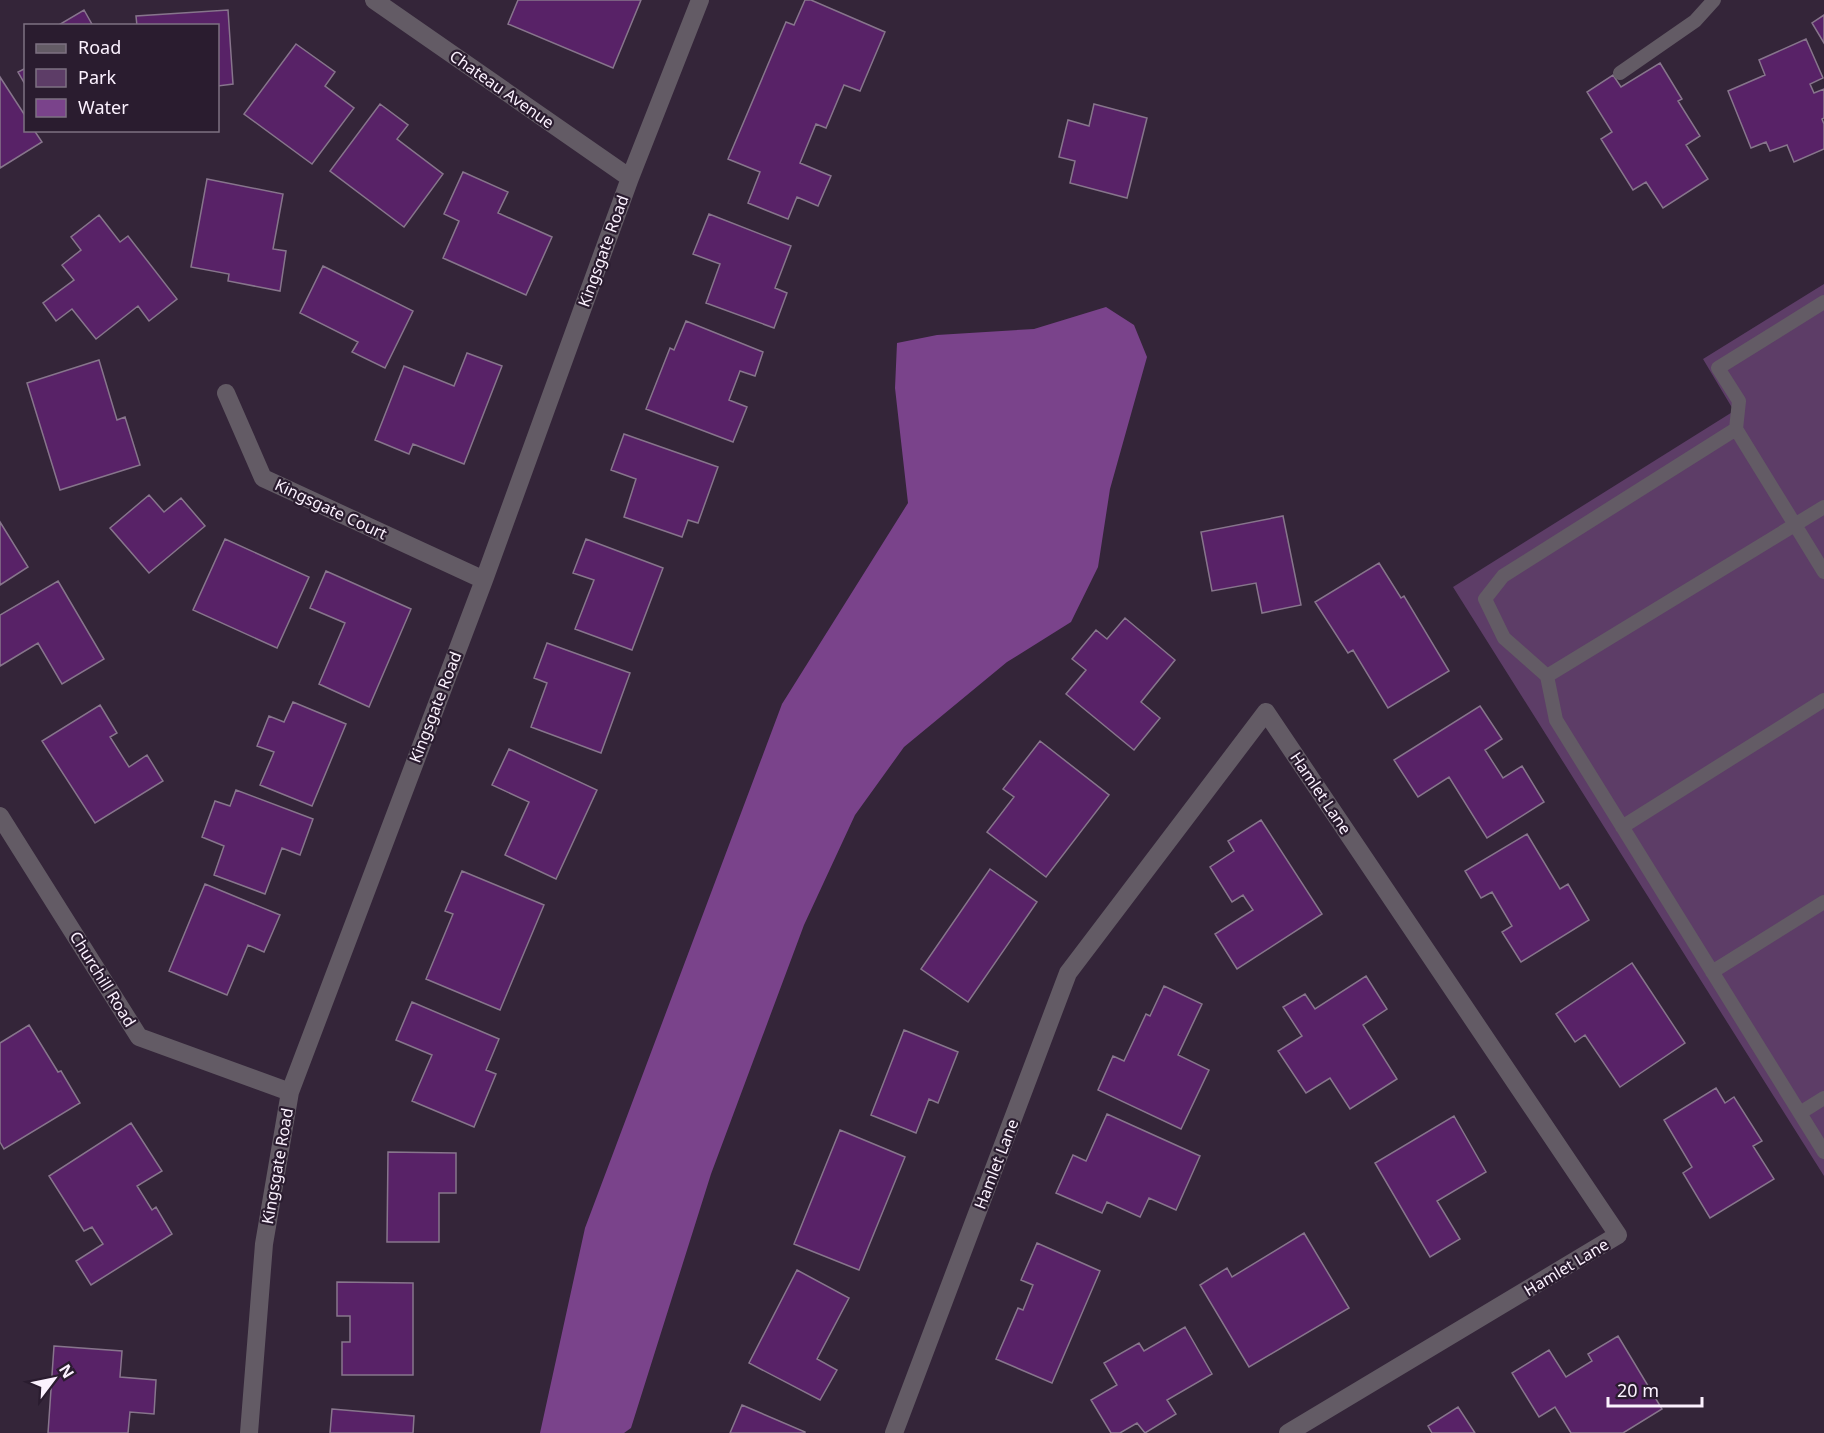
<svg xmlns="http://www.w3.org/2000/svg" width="1824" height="1433" font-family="'Noto Sans',sans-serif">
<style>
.green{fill:#5d3d67}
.water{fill:#7a438b}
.building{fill:#582267;stroke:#87758c;stroke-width:1.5}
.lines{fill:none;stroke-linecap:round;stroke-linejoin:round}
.lane{stroke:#635b65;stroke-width:14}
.street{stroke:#635b65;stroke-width:18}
.labels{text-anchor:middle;stroke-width:4.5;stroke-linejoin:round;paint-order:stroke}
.street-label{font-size:16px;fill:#fbf1fe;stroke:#2a1c2f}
</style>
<rect width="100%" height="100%" fill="#342539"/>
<!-- green -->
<path class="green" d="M 1824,284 L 1824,1176 L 1453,587 L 1734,411 L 1703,359 Z"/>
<!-- water -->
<path class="water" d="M 1106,307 L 1134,325 L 1147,357 L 1110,489 L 1098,567 L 1071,622 L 1007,662 L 904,747 L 855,815 L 804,925 L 711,1174 L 631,1428 L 624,1433 L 540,1433 L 585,1228 L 782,704 L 908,503 L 895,388 L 897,343 L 937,335 L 1034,329 Z"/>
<!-- building -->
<path class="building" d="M 518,0 L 641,0 L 613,68 L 508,24 Z
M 805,0 L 811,0 L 885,32 L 860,91 L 844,85 L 826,128 L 816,124 L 800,163 L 831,176 L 818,206 L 797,197 L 788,219 L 748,203 L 760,172 L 728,159 L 786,22 L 794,25 Z
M 84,10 L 93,26 L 57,26 Z
M 228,10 L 233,84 L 218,86 L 218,26 L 137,26 L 136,16 Z
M 1824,15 L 1824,43 L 1812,23 Z
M 1806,39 L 1823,78 L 1810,84 L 1814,93 L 1824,89 L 1824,118 L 1822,119 L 1824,124 L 1824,149 L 1794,162 L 1787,145 L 1770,151 L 1766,142 L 1751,148 L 1728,91 L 1765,75 L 1759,60 Z
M 296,44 L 335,72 L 325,86 L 354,108 L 312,164 L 244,114 Z
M 1660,63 L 1682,99 L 1678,101 L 1700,136 L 1686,145 L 1708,179 L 1663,208 L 1646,182 L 1633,190 L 1601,139 L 1612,132 L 1587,92 L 1613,75 L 1621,87 Z
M 26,68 L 26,86 L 18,72 Z
M 0,77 L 26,117 L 26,130 L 34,130 L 42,142 L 0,168 Z
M 380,104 L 408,125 L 397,139 L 443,174 L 404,227 L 330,171 Z
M 1094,104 L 1147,118 L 1127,198 L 1070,183 L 1075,161 L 1059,157 L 1068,120 L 1089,126 Z
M 463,172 L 508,192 L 498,213 L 552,237 L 526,295 L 443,258 L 459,221 L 444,214 Z
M 207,179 L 283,194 L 273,249 L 286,251 L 280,291 L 228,281 L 229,274 L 191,267 Z
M 709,214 L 791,246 L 775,288 L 787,293 L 774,328 L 706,303 L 720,264 L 693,254 Z
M 99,215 L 120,242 L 128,236 L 177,299 L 149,321 L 138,306 L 96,339 L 72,309 L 56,321 L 43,303 L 74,280 L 62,265 L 81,250 L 71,237 Z
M 323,266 L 413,311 L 385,368 L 352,352 L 358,342 L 300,313 Z
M 686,321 L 763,352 L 755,376 L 740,371 L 729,400 L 747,407 L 733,442 L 646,409 L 670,348 L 674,350 Z
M 467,353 L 502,366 L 464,464 L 413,444 L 409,454 L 375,440 L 404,366 L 454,386 Z
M 99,360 L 117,420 L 125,417 L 140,465 L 60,490 L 27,383 Z
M 624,434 L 718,467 L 698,523 L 688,520 L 682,537 L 624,517 L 636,479 L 611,470 Z
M 149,495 L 164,512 L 181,498 L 205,526 L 149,573 L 110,528 Z
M 1283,516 L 1301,605 L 1262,613 L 1256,583 L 1212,591 L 1201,532 Z
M 0,522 L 28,567 L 0,585 Z
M 225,539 L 309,577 L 277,648 L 193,610 Z
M 586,539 L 663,568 L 632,650 L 575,629 L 594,580 L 573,573 Z
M 1379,563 L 1401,598 L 1404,596 L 1449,671 L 1388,708 L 1353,650 L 1348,653 L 1315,602 Z
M 326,571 L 411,609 L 369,707 L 319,684 L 345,623 L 310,608 Z
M 58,581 L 104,659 L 62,684 L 38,643 L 0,666 L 0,615 Z
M 1125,618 L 1175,660 L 1141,702 L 1160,718 L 1134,750 L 1066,694 L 1086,670 L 1072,659 L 1096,630 L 1107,639 Z
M 547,643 L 630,673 L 601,753 L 531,727 L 547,683 L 534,678 Z
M 293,702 L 346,724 L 312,806 L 260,785 L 274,752 L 257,746 L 269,716 L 284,722 Z
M 100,705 L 117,733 L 110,737 L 129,767 L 147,755 L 163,781 L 95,823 L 42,741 Z
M 1480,706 L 1502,739 L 1485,750 L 1503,778 L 1522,766 L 1544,802 L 1487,838 L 1449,777 L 1418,797 L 1394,760 Z
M 1040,741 L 1109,795 L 1046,877 L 987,832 L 1014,797 L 1003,789 Z
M 509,749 L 597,790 L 556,879 L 505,855 L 529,802 L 492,785 Z
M 236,790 L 313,819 L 300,855 L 282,848 L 265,894 L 214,875 L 224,846 L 202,837 L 215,801 L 230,806 Z
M 1261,820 L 1322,914 L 1237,969 L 1215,934 L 1253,910 L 1243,895 L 1232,902 L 1210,867 L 1234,851 L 1228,841 Z
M 1527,834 L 1560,889 L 1568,884 L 1589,920 L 1521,962 L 1502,932 L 1512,926 L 1492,892 L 1481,898 L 1465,871 Z
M 990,869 L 1037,902 L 968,1002 L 921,969 Z
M 462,871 L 544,905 L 500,1010 L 426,979 L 453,914 L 445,911 Z
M 205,884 L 280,915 L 264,952 L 248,945 L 227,995 L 169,971 Z
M 1632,963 L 1685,1043 L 1620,1087 L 1585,1035 L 1575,1042 L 1556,1014 Z
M 1366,976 L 1387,1009 L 1363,1025 L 1397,1079 L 1350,1109 L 1330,1078 L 1306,1093 L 1278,1051 L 1302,1036 L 1283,1007 L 1305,994 L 1315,1009 Z
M 1164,986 L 1202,1004 L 1178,1055 L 1209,1070 L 1181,1129 L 1098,1090 L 1113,1056 L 1124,1061 L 1146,1014 L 1150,1016 Z
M 412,1002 L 499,1039 L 486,1070 L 496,1074 L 474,1127 L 412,1101 L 432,1055 L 396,1040 Z
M 29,1025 L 58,1072 L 61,1071 L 80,1103 L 4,1149 L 0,1142 L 0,1043 Z
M 904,1030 L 958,1052 L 938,1103 L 929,1099 L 916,1133 L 871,1115 Z
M 1716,1088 L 1725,1103 L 1734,1097 L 1762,1141 L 1753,1146 L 1774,1179 L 1710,1218 L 1683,1173 L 1692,1167 L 1664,1120 Z
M 1107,1114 L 1200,1156 L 1176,1210 L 1149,1198 L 1140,1217 L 1107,1202 L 1102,1213 L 1056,1193 L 1073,1155 L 1086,1161 Z
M 1454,1116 L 1486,1172 L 1437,1201 L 1460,1239 L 1430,1257 L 1375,1163 Z
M 131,1123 L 162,1171 L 137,1186 L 152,1210 L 156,1207 L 172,1234 L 91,1285 L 76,1261 L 103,1244 L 92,1227 L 84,1231 L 49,1176 Z
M 840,1130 L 905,1157 L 859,1270 L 794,1244 Z
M 388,1152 L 456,1153 L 456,1193 L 439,1193 L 439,1242 L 387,1242 Z
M 1304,1233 L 1349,1308 L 1249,1367 L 1200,1285 L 1227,1268 L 1232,1277 Z
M 1037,1243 L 1100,1271 L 1052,1383 L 996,1359 L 1018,1308 L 1023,1310 L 1033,1285 L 1021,1280 Z
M 797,1270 L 849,1298 L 817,1359 L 837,1370 L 820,1400 L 749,1363 Z
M 337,1282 L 413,1283 L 413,1375 L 342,1375 L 342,1342 L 350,1342 L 350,1316 L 337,1316 Z
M 1185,1327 L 1212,1374 L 1167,1400 L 1176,1414 L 1145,1433 L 1137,1423 L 1120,1433 L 1111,1433 L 1091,1400 L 1117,1385 L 1104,1363 L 1139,1343 L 1144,1351 Z
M 1618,1336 L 1662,1409 L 1623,1433 L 1571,1433 L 1555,1407 L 1539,1417 L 1512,1373 L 1549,1350 L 1566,1377 L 1592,1361 L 1588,1354 Z
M 54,1346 L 122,1351 L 120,1377 L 156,1380 L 154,1414 L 130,1412 L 128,1433 L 48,1433 Z
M 742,1405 L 805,1432 L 805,1433 L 730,1433 Z
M 1458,1407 L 1475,1433 L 1432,1433 L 1428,1426 Z
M 332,1409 L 414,1416 L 413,1433 L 330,1433 Z"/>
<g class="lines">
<!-- lane -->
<path class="lane" d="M 1620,73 L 1695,21 L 1714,0
M 1824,302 L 1718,368 L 1739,401 L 1736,429 L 1824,572
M 1736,429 L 1503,576 L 1485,599 L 1504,638 L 1547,676 L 1556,720 L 1824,1152
M 1547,676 L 1824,507
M 1622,827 L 1824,700
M 1712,972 L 1824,902
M 1800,1113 L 1824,1098"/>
<!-- street -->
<path class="street" d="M 374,0 L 630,178
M 226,393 L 263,478 L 484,580
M 0,816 L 139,1037 L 290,1092
M 249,1433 L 264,1244 L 290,1092 L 484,580 L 630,178 L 700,0
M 894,1433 L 1068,973 L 1266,712 L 1618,1235 L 1288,1433"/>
</g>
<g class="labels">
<!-- street labels -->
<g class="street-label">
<text transform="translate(502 89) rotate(35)" y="6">Chateau Avenue</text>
<text transform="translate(603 251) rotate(-70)" y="6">Kingsgate Road</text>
<text transform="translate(331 509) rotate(25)" y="6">Kingsgate Court</text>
<text transform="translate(435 707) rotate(-69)" y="6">Kingsgate Road</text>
<text transform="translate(1321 793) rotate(56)" y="6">Hamlet Lane</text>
<text transform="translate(103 979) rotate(58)" y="6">Churchill Road</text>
<text transform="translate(996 1164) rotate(-69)" y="6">Hamlet Lane</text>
<text transform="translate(277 1166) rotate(-80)" y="6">Kingsgate Road</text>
<text transform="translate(1566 1267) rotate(-31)" y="6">Hamlet Lane</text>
</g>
</g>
<!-- legend -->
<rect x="24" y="24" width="195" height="108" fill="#2a1c2f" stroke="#7e7182" stroke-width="1.5"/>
<rect x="36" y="44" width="30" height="9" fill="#635b65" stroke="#7e7182" stroke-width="1.5"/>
<text x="78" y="54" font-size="18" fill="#fbf1fe">Road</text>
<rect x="36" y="69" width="30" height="18" fill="#5d3d67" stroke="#7e7182" stroke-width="1.5"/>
<text x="78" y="84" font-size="18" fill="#fbf1fe">Park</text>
<rect x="36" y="99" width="30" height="18" fill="#7a438b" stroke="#7e7182" stroke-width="1.5"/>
<text x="78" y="114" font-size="18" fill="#fbf1fe">Water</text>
<!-- north arrow -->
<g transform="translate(54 1379) rotate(58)" stroke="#2a1c2f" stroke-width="4.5" paint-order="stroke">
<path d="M0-4.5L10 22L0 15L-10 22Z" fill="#fbf1fe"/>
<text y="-9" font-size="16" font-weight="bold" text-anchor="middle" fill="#fbf1fe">N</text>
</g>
<!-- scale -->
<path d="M1608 1397v9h94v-9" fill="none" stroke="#fbf1fe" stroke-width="3"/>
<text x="1617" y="1397" font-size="18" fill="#fbf1fe" stroke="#2a1c2f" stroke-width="4.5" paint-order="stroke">20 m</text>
</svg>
